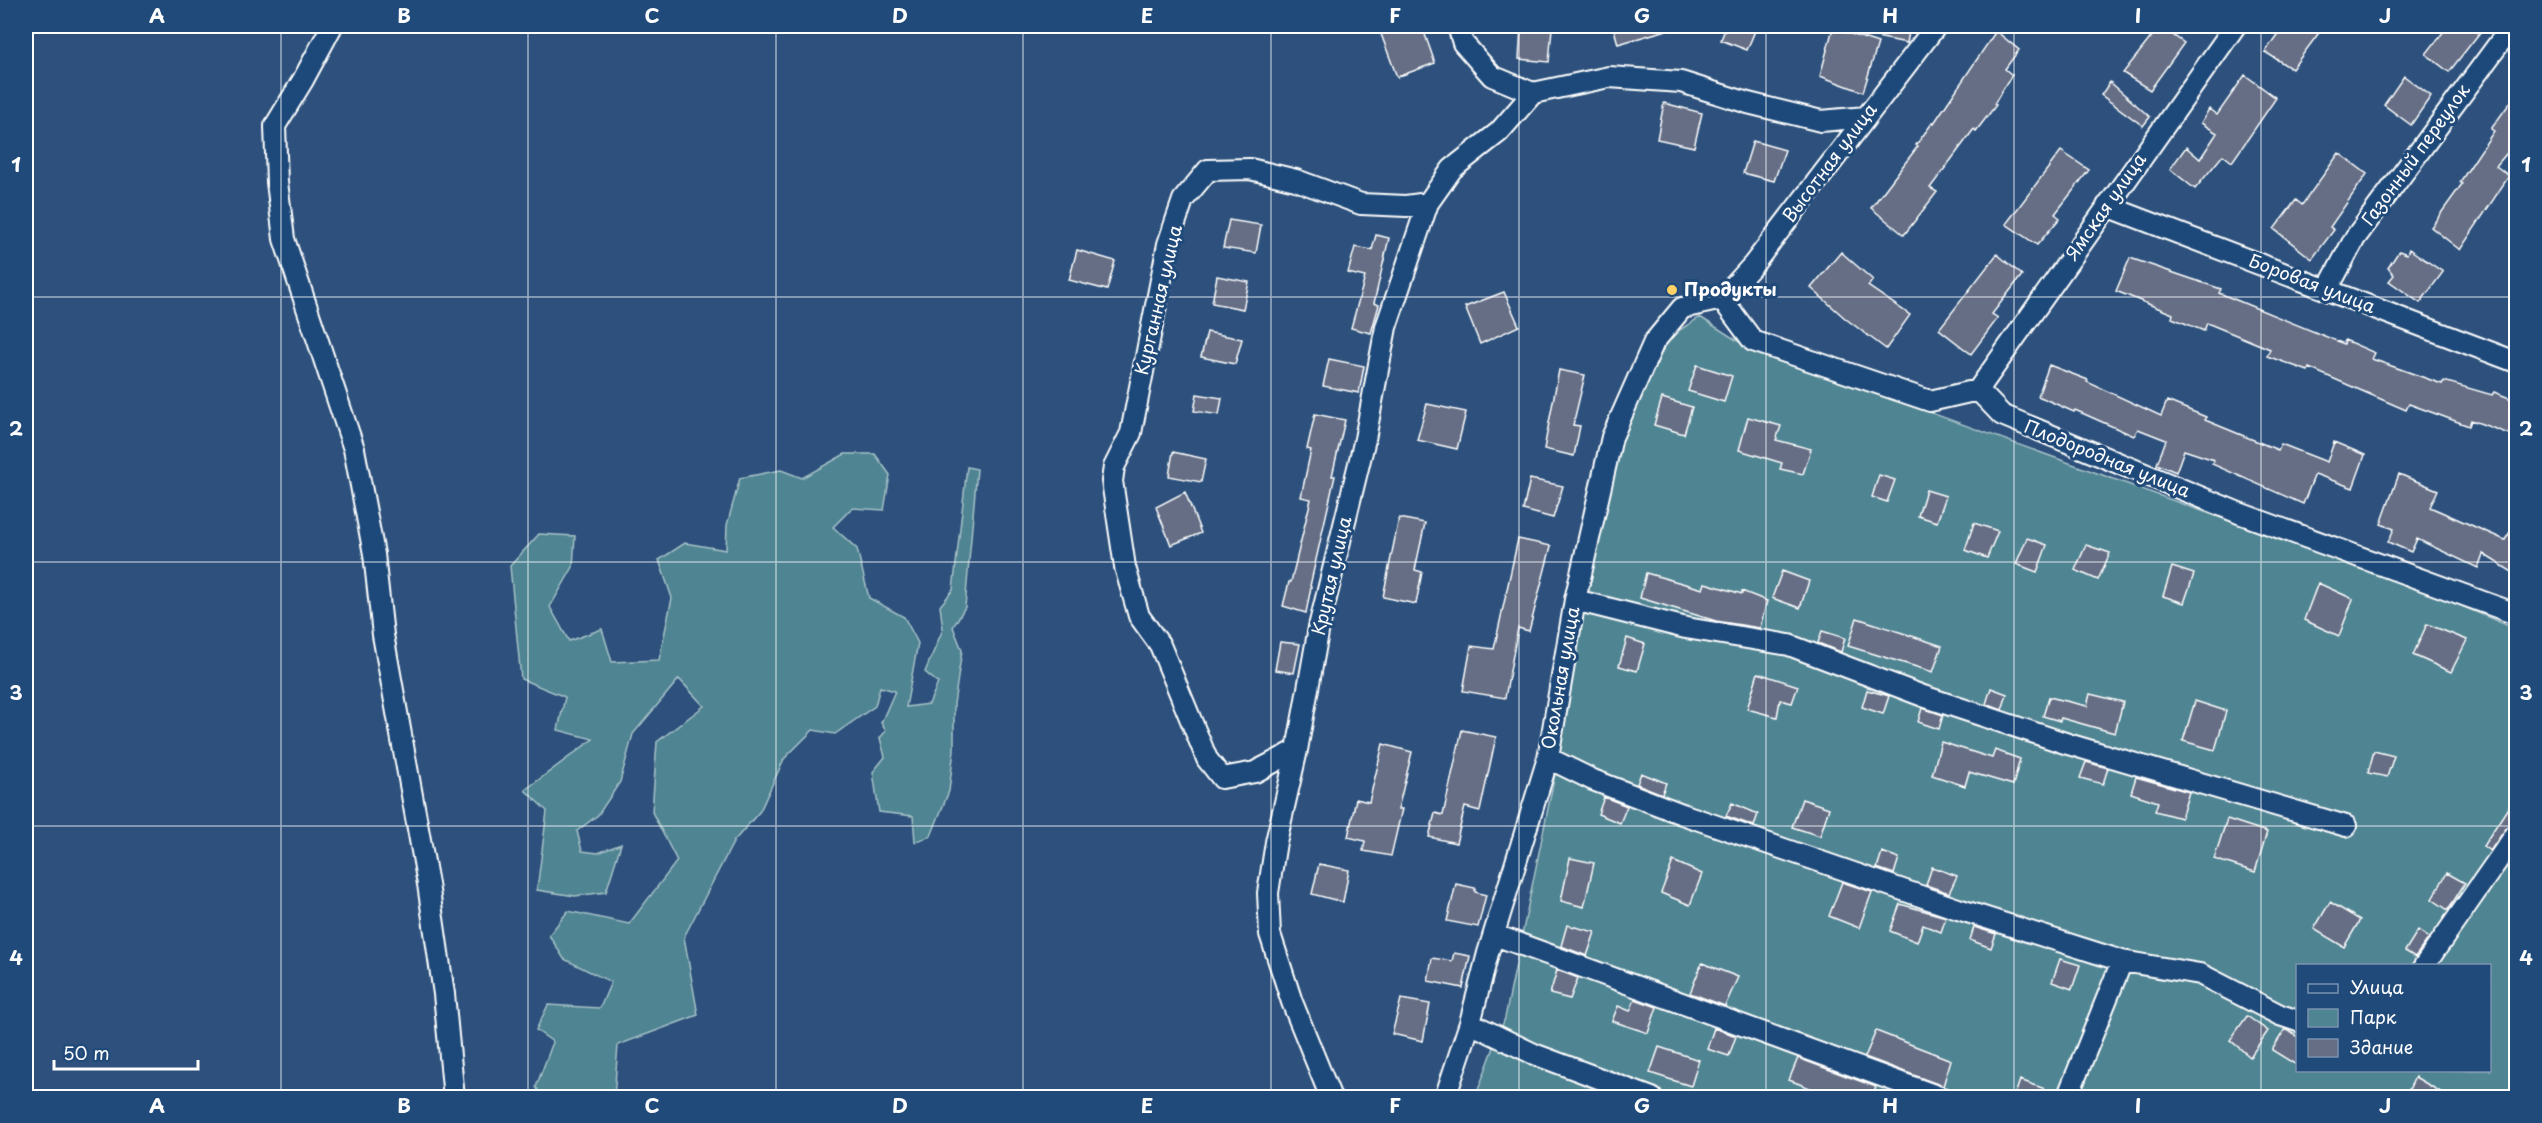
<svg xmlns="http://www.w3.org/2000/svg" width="2542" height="1123" font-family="'Playpen Sans',sans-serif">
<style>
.green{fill:#4f8492;stroke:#a7c2c8;stroke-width:1.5;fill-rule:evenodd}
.building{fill:#656e85;stroke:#fff;stroke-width:1.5}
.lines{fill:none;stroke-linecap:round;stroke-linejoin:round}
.street-casing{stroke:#fff;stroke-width:24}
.street{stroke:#1f4a7a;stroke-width:20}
.grid{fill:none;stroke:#fff;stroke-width:1.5;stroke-opacity:0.55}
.poi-dot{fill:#ffd166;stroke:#1f4a7a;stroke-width:2}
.labels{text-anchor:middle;stroke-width:6;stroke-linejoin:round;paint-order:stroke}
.street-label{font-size:18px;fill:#fff;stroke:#1f4a7a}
.poi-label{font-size:18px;font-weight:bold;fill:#fff;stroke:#1f4a7a;text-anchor:start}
.neatline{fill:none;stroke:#fff;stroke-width:2}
.grid-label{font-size:20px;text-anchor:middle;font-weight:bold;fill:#fff}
</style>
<rect width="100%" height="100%" fill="#2d517c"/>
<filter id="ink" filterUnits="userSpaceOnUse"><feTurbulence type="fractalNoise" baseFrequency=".0167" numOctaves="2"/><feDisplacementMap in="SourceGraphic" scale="12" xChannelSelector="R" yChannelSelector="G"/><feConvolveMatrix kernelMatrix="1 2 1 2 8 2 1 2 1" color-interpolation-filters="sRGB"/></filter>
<g filter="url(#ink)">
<!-- green -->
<path class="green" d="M 1700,317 L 1744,345 L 2450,601 L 2516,629 L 2516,1097 L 1475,1098 L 1505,1018 L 1560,750 L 1605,486 L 1661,342 ZM 2298,966 L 2490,966 L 2490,1070 L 2298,1070 Z
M 845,454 L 875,454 L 890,475 L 884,510 L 852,508 L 833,527 L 857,549 L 869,598 L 904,617 L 918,643 L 906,707 L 929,704 L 938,683 L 925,672 L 943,629 L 940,606 L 953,590 L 967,467 L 977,469 L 965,607 L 953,627 L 962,650 L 954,704 L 954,750 L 949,791 L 931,836 L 915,842 L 913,816 L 879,812 L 873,772 L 885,757 L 880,738 L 886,731 L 881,723 L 895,691 L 880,687 L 875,706 L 835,734 L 813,730 L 784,759 L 760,811 L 734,841 L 684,937 L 698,1015 L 618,1045 L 614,1097 L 542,1097 L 536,1087 L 553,1042 L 536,1030 L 548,1005 L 600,1008 L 611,982 L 564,959 L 549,935 L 568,911 L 629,924 L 677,861 L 652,812 L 657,742 L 704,706 L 679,679 L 633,734 L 620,782 L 598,815 L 577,831 L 582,851 L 598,853 L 621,844 L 606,892 L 575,896 L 537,890 L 547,811 L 525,790 L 593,739 L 558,730 L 565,697 L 521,679 L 510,566 L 539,534 L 575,536 L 573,567 L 550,607 L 569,641 L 602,629 L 612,662 L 659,660 L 672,598 L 659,560 L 685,543 L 726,550 L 727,525 L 740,478 L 781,470 L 802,478 Z"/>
<!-- building -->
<path class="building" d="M 1378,26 L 1422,26 L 1435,63 L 1397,77 Z
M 1613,26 L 1666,26 L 1667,30 L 1618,44 Z
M 1726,26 L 1757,26 L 1747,50 L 1721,40 Z
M 1858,26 L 1910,26 L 1907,43 L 1857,33 Z
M 2160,26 L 2184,43 L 2150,90 L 2123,73 Z
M 2283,26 L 2324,26 L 2292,69 L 2265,52 Z
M 2448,26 L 2485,26 L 2449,72 L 2426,54 Z
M 1521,27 L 1552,28 L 1549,62 L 1519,59 Z
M 1833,28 L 1878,43 L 1863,92 L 1820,76 Z
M 1996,31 L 2019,50 L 2005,69 L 2012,75 L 1994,104 L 1996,105 L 1976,131 L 1974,129 L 1930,188 L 1937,192 L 1904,235 L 1871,208 L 1918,146 L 1916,145 L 1933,122 L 1934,123 Z
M 2245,75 L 2276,98 L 2232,162 L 2223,155 L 2195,189 L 2170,169 L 2186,147 L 2200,159 L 2217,133 L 2201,123 L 2209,109 L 2217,115 Z
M 2404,76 L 2431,96 L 2411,125 L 2384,105 Z
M 2110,82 L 2150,117 L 2143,126 L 2101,95 Z
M 2517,93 L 2517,141 L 2496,166 L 2509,176 L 2460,250 L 2431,227 L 2462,184 L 2460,182 L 2494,131 L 2491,129 Z
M 1664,103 L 1702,113 L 1694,147 L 1657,139 Z
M 1753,141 L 1785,150 L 1774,181 L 1743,173 Z
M 2061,151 L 2089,170 L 2055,214 L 2060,218 L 2037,245 L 2006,224 Z
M 2339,153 L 2367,174 L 2330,227 L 2334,230 L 2312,259 L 2274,229 L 2296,200 L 2302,205 Z
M 1229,220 L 1261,225 L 1256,253 L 1223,248 Z
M 1376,235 L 1389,238 L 1374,303 L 1379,305 L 1371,333 L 1351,328 L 1365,277 L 1348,273 L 1355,247 L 1372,250 Z
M 2409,249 L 2443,272 L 2420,303 L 2389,281 L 2394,275 L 2388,268 L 2399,251 L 2407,254 Z
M 1077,250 L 1115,261 L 1107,290 L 1069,280 Z
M 1841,252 L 1873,280 L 1868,286 L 1910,315 L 1886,349 L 1846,319 L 1811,288 Z
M 1997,254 L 2022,275 L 1992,314 L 1998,318 L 1971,354 L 1939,329 Z
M 2130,258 L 2221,289 L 2219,293 L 2344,344 L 2345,340 L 2375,353 L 2372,359 L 2442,384 L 2444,381 L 2492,395 L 2494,392 L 2517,401 L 2517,437 L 2471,420 L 2469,426 L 2409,404 L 2406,410 L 2309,368 L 2308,371 L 2267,356 L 2270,349 L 2207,323 L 2204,331 L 2172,318 L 2173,314 L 2116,291 Z
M 1217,276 L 1249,282 L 1243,309 L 1212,303 Z
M 1504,292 L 1519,326 L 1480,344 L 1465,307 Z
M 1207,332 L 1242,339 L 1235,364 L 1201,357 Z
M 1329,359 L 1364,366 L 1359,393 L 1323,386 Z
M 1697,365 L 1732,376 L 1724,402 L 1688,391 Z
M 2049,365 L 2088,380 L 2087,382 L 2161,416 L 2167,401 L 2206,417 L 2205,420 L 2278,450 L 2281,444 L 2327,462 L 2334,442 L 2365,455 L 2353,488 L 2315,474 L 2303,504 L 2212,464 L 2214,460 L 2184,450 L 2176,472 L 2157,464 L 2166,440 L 2138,429 L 2134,436 L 2075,410 L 2074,412 L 2038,396 Z
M 1559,370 L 1585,375 L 1573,425 L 1580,426 L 1574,456 L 1544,449 Z
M 1197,394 L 1222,398 L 1219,415 L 1194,411 Z
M 1662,398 L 1692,407 L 1684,434 L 1654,425 Z
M 1427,404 L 1466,412 L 1457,449 L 1417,440 Z
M 1315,414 L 1345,420 L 1332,476 L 1335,476 L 1310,586 L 1311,587 L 1306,613 L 1283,606 L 1289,582 L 1291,582 L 1311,499 L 1301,497 L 1311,450 L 1307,449 Z
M 1748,417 L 1781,426 L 1776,440 L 1811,449 L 1803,474 L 1780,469 L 1782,463 L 1739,450 Z
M 1173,452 L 1206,459 L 1201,482 L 1169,476 Z
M 2399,474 L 2438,490 L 2430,507 L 2505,540 L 2517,521 L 2517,575 L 2483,554 L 2478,568 L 2417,539 L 2411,552 L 2388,542 L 2394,529 L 2381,524 Z
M 1879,475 L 1895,480 L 1887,502 L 1872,497 Z
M 1530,479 L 1563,486 L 1553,518 L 1523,510 Z
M 1926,490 L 1946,496 L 1937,522 L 1918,516 Z
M 1185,492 L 1201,533 L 1171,545 L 1156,507 Z
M 1399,518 L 1425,523 L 1415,570 L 1422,572 L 1416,604 L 1383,597 Z
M 1974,523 L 1998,531 L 1987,558 L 1965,550 Z
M 2027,538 L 2047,545 L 2037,572 L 2016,564 Z
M 1518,539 L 1551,546 L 1529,631 L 1518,628 L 1505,698 L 1463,691 L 1471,646 L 1494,649 Z
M 2086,545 L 2110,553 L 2098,580 L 2075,570 Z
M 2172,567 L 2194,574 L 2184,603 L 2163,596 Z
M 1782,571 L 1809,581 L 1800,608 L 1772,598 Z
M 1646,573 L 1703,589 L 1705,583 L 1742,594 L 1742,591 L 1767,601 L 1760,628 L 1716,621 L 1640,598 Z
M 2318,583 L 2353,599 L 2339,636 L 2304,620 Z
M 1857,618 L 1942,646 L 1933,672 L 1848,646 Z
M 2427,624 L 2467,640 L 2451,672 L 2413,655 Z
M 1822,631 L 1845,638 L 1841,652 L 1818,643 Z
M 1627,638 L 1645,644 L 1637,671 L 1619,666 Z
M 1280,642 L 1300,644 L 1294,673 L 1275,670 Z
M 1758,673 L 1798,686 L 1792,703 L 1780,700 L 1777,717 L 1747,709 Z
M 1991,688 L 2007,694 L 2002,710 L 1986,704 Z
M 1867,690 L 1889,696 L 1883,714 L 1862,707 Z
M 2090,694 L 2123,702 L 2115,733 L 2061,718 L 2060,721 L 2043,716 L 2049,697 L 2087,706 Z
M 2195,701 L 2226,711 L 2215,750 L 2183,741 Z
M 1922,708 L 1943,715 L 1939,729 L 1918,722 Z
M 1462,730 L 1496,737 L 1480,811 L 1465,807 L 1456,843 L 1429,837 L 1435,813 L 1443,815 Z
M 1941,742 L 1992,758 L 1995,750 L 2020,759 L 2013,785 L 1969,772 L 1965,786 L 1932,775 Z
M 1383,744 L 1412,752 L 1398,809 L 1402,809 L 1391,856 L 1363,851 L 1365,841 L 1348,837 L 1356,799 L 1369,802 Z
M 2374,751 L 2394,756 L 2387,777 L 2368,773 Z
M 2086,762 L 2108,768 L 2103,784 L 2080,778 Z
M 1641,773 L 1666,783 L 1662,794 L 1637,784 Z
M 2136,777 L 2189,792 L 2181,818 L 2155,811 L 2158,802 L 2131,793 Z
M 2517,794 L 2517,822 L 2507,827 L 2490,851 L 2483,846 Z
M 1604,797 L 1627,806 L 1620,823 L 1598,814 Z
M 1802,799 L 1829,808 L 1820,836 L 1792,827 Z
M 1732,803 L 1758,814 L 1754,826 L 1726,816 Z
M 2227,819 L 2267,832 L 2255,872 L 2214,859 Z
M 1882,852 L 1899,858 L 1894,874 L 1877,868 Z
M 1570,858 L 1594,863 L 1584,907 L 1561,901 Z
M 1673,861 L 1702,874 L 1690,905 L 1661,893 Z
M 1319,864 L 1349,870 L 1343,902 L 1312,894 Z
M 1932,867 L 1957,876 L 1949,893 L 1926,885 Z
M 2447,873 L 2465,883 L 2448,910 L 2432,899 Z
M 1842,882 L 1872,892 L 1859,928 L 1829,916 Z
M 1456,884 L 1475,888 L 1475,892 L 1486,895 L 1478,927 L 1447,921 Z
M 2330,902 L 2360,920 L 2344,947 L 2314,929 Z
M 1900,904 L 1946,917 L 1941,932 L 1923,925 L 1917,942 L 1890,931 Z
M 1567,925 L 1595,932 L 1587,956 L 1561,946 Z
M 1974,927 L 1996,934 L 1991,948 L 1970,940 Z
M 2418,930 L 2429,938 L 2415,957 L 2405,951 Z
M 1454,953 L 1470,956 L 1463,988 L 1428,981 L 1432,958 L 1452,961 Z
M 2060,959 L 2080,965 L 2072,989 L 2052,982 Z
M 1702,963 L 1738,977 L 1725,1006 L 1690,993 Z
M 1557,970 L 1578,978 L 1570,999 L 1550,994 Z
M 1401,999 L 1430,1004 L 1423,1041 L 1392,1034 Z
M 1635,999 L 1657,1007 L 1648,1033 L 1612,1021 L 1618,1006 L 1630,1011 Z
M 2247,1016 L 2268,1031 L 2250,1057 L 2230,1040 Z
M 1714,1028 L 1736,1036 L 1729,1056 L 1707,1049 Z
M 2285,1029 L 2298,1037 L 2298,1066 L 2272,1050 Z
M 1876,1031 L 1951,1060 L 1943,1086 L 1865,1057 Z
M 1659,1047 L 1699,1060 L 1691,1086 L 1650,1073 Z
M 1798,1058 L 1876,1087 L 1872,1098 L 1836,1098 L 1789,1080 Z
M 2415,1077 L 2451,1098 L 2405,1098 Z
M 2020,1080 L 2056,1093 L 2055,1098 L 2014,1098 Z"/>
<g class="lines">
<defs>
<path id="street" d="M 332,26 L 303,80 L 275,126 L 277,182 L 284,239 L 354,449 L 374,554 L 383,635 L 428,884 L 444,994 L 454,1098
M 1458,26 L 1463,43 L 1492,76 L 1533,93 L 1609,77 L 1681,82 L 1748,103 L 1821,121 L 1866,117
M 2107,206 L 2516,362
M 2327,290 L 2355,238 L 2512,26
M 1722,299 L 1753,341 L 1930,401 L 1978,390 L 2002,415 L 2239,513 L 2516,614
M 1722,299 L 1753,265 L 1936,26
M 1978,390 L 2235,26
M 1575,600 L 1686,628 L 1789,645 L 1923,696 L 2068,744 L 2346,826
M 1297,750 L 1255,772 L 1222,778 L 1207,759 L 1160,645 L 1139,616 L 1125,567 L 1112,481 L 1114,467 L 1131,433 L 1168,244 L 1183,200 L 1208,170 L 1250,169 L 1296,180 L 1361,204 L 1406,206 L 1428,203
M 1548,758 L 1593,780 L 1682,814 L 1958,909 L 2122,961 L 2200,974 L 2280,1015 L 2298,1021
M 1495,935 L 1942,1098
M 2424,966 L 2516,834
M 1470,1023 L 1534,1054 L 1652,1098
M 1331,1098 L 1292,1002 L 1270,934 L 1268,893 L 1276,842 L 1297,750 L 1319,627 L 1365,439 L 1386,327 L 1428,203 L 1452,169 L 1499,132 L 1533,93
M 1445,1098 L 1470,1023 L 1488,953 L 1548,758 L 1575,600 L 1612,437 L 1654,342 L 1682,308 L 1722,299
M 2067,1098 L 2122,961"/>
</defs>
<!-- street casing -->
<use href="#street" class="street-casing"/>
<!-- street -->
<use href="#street" class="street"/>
</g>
</g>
<!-- grid -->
<path class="grid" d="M 281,26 L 281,1098M 528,26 L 528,1098M 776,26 L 776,1098M 1023,26 L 1023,1098M 1271,26 L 1271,1098M 1519,26 L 1519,1098M 1766,26 L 1766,1098M 2014,26 L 2014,1098M 2261,26 L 2261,1098M 26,297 L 2516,297M 26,562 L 2516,562M 26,826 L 2516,826"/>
<!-- markers -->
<circle class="poi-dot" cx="1672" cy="290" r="6"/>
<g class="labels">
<!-- street labels -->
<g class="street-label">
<text transform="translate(2416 155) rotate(-54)" y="6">Газонный переулок</text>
<text transform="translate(1830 163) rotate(-53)" y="6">Высотная улица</text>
<text transform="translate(2106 207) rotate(-55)" y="6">Ямская улица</text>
<text transform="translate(2312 284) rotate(21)" y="6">Боровая улица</text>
<text transform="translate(1159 300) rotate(-77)" y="6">Курганная улица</text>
<text transform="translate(2107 459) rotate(22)" y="6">Плодородная улица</text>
<text transform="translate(1332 576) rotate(-77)" y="6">Крутая улица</text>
<text transform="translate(1561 678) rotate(-80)" y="6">Окольная улица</text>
</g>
<!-- poi labels -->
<g class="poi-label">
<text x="1684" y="296">Продукты</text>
</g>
</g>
<!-- margin -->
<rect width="2542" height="1123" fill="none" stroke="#1f4a7a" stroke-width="66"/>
<!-- legend -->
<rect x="2296" y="964" width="195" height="108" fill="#1f4a7a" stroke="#7992af" stroke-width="1.5"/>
<rect x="2308" y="984" width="30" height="9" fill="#1f4a7a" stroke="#7992af" stroke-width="1.5"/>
<text x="2350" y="994" font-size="18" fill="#ffffff">Улица</text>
<rect x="2308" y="1009" width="30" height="18" fill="#4f8492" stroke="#7992af" stroke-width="1.5"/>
<text x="2350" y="1024" font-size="18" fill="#ffffff">Парк</text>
<rect x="2308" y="1039" width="30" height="18" fill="#656e85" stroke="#7992af" stroke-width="1.5"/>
<text x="2350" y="1054" font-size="18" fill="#ffffff">Здание</text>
<!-- scale -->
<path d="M54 1060v9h144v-9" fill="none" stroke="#ffffff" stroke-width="3"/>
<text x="63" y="1060" font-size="18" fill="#ffffff" stroke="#1f4a7a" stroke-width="4.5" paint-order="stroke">50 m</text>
<rect x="33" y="33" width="2476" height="1057" class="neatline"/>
<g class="grid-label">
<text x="157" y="23">A</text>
<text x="404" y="23">B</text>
<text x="652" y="23">C</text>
<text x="900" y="23">D</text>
<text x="1147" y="23">E</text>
<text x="1395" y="23">F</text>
<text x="1642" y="23">G</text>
<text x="1890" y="23">H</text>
<text x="2138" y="23">I</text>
<text x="2385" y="23">J</text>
<text x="16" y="172">1</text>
<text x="2526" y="172">1</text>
<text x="16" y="436">2</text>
<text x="2526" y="436">2</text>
<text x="16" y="700">3</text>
<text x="2526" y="700">3</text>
<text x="16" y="965">4</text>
<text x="2526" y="965">4</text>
<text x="157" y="1113">A</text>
<text x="404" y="1113">B</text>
<text x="652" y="1113">C</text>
<text x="900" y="1113">D</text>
<text x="1147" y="1113">E</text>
<text x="1395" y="1113">F</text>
<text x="1642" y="1113">G</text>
<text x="1890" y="1113">H</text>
<text x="2138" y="1113">I</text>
<text x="2385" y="1113">J</text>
</g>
</svg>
